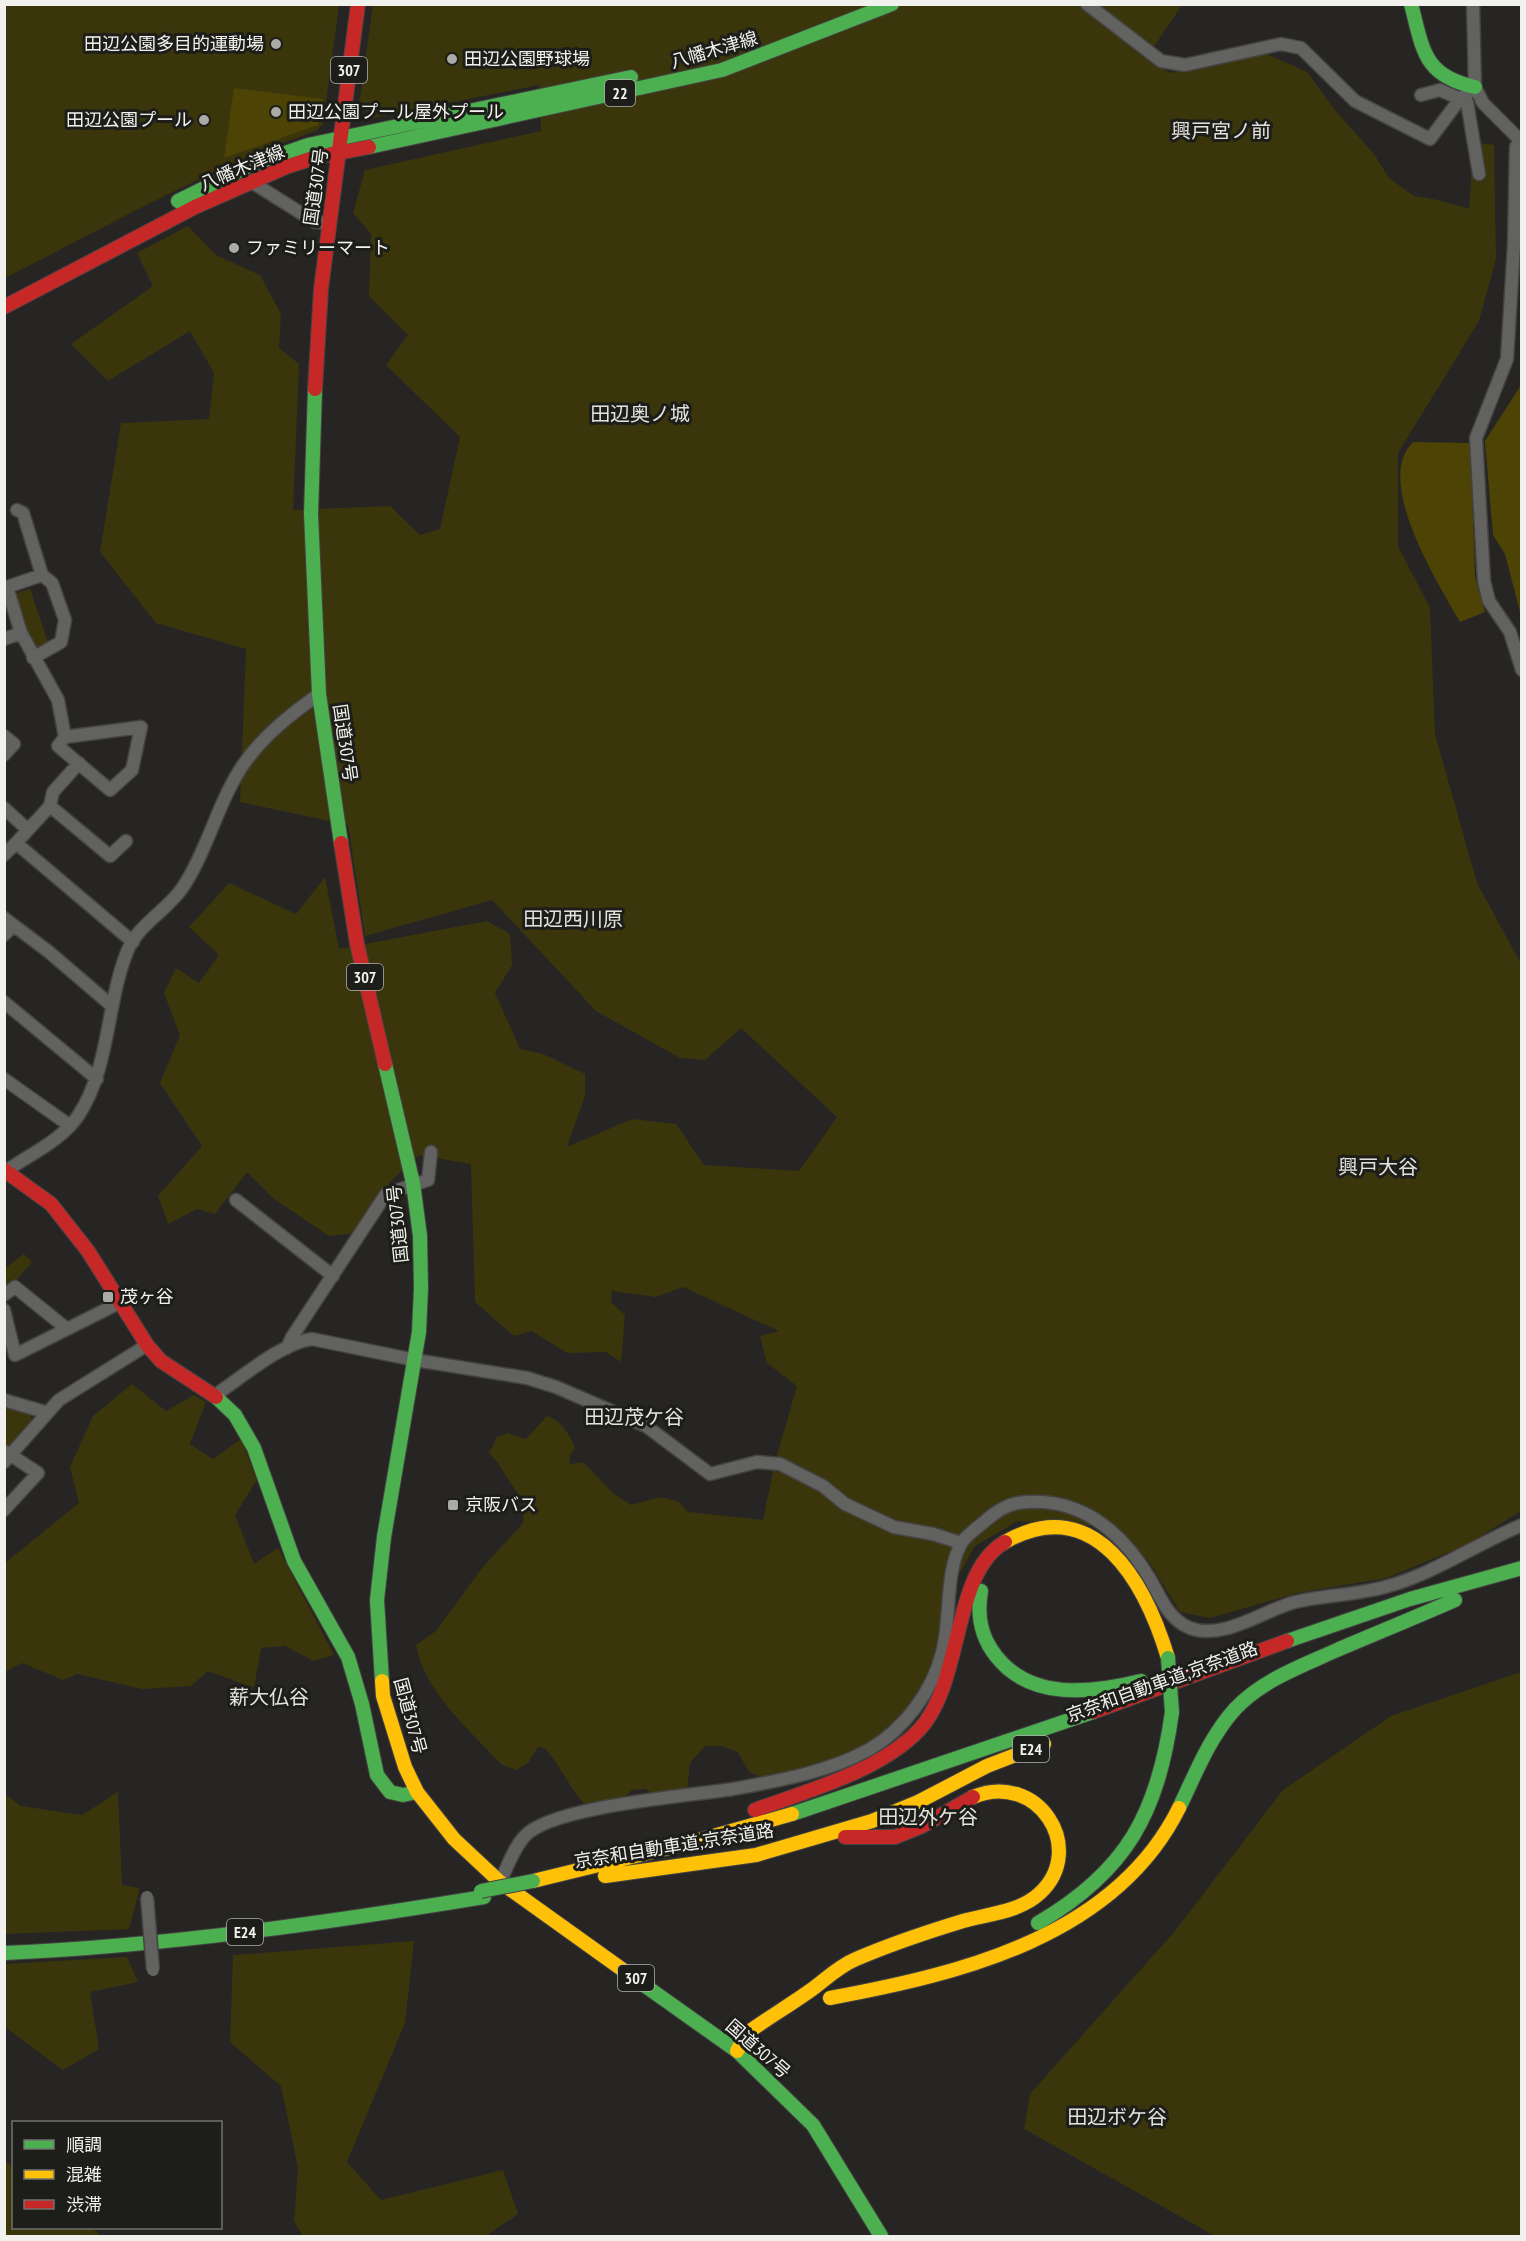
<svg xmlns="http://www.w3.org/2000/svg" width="1526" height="2241" font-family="'PT Sans Narrow','Noto Sans JP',sans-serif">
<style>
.green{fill:#3b350c}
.water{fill:#4c4305}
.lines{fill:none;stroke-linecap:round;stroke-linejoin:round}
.street-casing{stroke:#444342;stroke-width:15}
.fast-casing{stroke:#444342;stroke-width:16}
.slow-casing{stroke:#444342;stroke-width:16}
.jam-casing{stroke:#444342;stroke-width:16}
.street{stroke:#626261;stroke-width:12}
.fast{stroke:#4caf50;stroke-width:14}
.slow{stroke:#ffc107;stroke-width:14}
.jam{stroke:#c62828;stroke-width:14}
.street-bridge-casing{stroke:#444342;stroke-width:15;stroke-linecap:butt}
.fast-bridge-casing{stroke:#444342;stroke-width:16;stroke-linecap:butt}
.street-bridge{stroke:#626261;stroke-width:12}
.fast-bridge{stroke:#4caf50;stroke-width:14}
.poi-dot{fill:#aaaaa7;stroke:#1d1d19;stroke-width:2}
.labels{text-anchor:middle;stroke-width:6;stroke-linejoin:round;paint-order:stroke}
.shield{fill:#1d1d19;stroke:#b1b1ae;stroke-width:1.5}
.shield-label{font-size:16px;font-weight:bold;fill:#f1f1ee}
.poi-label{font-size:18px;fill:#f1f1ee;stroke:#1d1d19;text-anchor:start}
.street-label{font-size:18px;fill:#f1f1ee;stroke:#1d1d19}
.neighbourhood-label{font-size:20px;fill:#e3e2dd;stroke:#1d1d19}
</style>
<rect width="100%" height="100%" fill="#262524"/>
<!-- green -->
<path class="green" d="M 5,5 L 339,5 L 323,124 L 316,131 C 207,169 108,226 5,278 Z
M 373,5 L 1182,5 L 1147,57 L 1170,73 L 1260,51 L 1307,72 L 1335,110 L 1374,154 L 1389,178 L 1414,196 L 1438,200 L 1469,209 L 1474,142 L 1494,145 L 1496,259 L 1479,321 L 1398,453 L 1398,546 L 1430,608 L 1435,734 L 1477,883 L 1521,964 L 1521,1511 L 1468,1544 L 1387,1578 L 1297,1593 L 1210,1618 L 1180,1612 L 1148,1560 L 1110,1527 L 1018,1521 L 975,1546 L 953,1585 L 932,1670 L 913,1703 L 886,1735 L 840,1757 L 805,1769 L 765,1778 L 749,1772 L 738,1752 L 721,1746 L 705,1746 L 690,1763 L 687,1791 L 660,1799 L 645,1789 L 632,1790 L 623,1798 L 587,1807 C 570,1789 561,1767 545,1748 L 538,1747 L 528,1763 L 516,1770 L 501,1764 C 469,1729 425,1693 416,1645 L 436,1631 L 482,1568 L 523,1523 L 524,1504 L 498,1463 L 489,1453 L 497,1437 L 508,1433 L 526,1439 L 547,1416 C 560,1419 571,1436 575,1448 L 570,1456 L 570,1464 L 583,1462 L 613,1493 L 631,1505 L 661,1497 L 679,1502 L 688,1512 L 763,1520 L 775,1462 L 797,1386 L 767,1363 L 760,1336 L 779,1331 L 683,1287 L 656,1297 L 612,1291 L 611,1302 L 625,1315 L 621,1362 L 606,1352 L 567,1353 L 532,1331 L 514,1336 L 475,1302 L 471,1164 L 419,1155 L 392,1180 L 351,1234 L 329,1236 L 274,1199 L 247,1172 L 215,1214 L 197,1209 L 168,1224 L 158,1196 L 202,1146 L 160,1083 L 180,1035 L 164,993 L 176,968 L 199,983 L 219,955 L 189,927 L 229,883 L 296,914 L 325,877 L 339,949 L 487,921 L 510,934 L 512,965 L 495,993 L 520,1049 L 543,1054 L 585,1074 L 585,1096 L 567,1147 L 632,1119 L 676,1124 L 704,1165 L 799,1171 L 837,1117 L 741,1028 L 705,1060 L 680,1058 L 596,1011 L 492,900 L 365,936 L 348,825 L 240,802 L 246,649 L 156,623 L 100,552 L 121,423 L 209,419 L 214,373 L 190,331 L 108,381 L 71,344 L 153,286 L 137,253 L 188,226 L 216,255 L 260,275 L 281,314 L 279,348 L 299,364 L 293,510 L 390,506 L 420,535 L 440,529 L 460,437 L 386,365 L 408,335 L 369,296 L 371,234 L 353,213 L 365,170 L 541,131 L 539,85 L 373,118 L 359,104 Z
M 30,589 L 50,648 L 33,658 L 12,603 L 17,593 Z
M 24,1254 L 32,1262 L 7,1290 L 4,1269 Z
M 132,1384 L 166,1411 L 194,1395 L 206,1402 L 190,1444 L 213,1459 L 241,1439 L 257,1480 L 235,1515 L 254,1564 L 278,1548 L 334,1655 L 314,1661 L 285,1646 L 261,1648 L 254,1688 L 208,1671 L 191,1686 L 142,1689 L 77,1674 L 63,1680 L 22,1663 L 5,1672 L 5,1563 L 79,1503 L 70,1467 L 93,1416 Z
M 4,1407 L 30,1414 L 32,1420 L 9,1447 L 5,1446 Z
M 1521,1672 L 1521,2236 L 1215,2236 L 1024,2129 L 1030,2094 L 1175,1931 L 1283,1790 L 1391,1716 Z
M 118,1792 L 122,1885 L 140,1888 L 129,1929 L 5,1934 L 5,1794 L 21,1806 L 82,1815 Z
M 414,1941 L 405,2023 L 347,2162 L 381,2200 L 503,2170 L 518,2214 L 486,2236 L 303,2236 L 294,2221 L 298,2168 L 281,2086 L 230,2042 L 233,1955 Z
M 127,1957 L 138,1982 L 90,1992 L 99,2049 L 63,2070 L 5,2027 L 5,1964 Z
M 4,2160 L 13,2167 L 14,2228 L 91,2228 L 102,2236 L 5,2236 Z"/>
<!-- water -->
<path class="water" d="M 234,88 L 323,99 L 318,125 L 224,158 Z
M 1521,385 L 1521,616 L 1505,554 L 1493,535 L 1485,441 Z
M 1413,442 L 1468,443 L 1473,447 L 1471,455 L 1475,577 L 1485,612 L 1460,622 C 1438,583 1373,481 1413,442 Z"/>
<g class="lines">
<defs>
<path id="street" d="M 1087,4 L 1161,61 L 1185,65 L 1281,44 L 1301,48 L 1355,101 L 1430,139 L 1460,99 L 1475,87
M 1473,4 L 1475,87 L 1483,103 L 1522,142
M 1421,95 L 1440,90 L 1467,102 L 1479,174
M 1519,141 L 1516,147 L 1514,245 L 1507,359 L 1476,438 L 1484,581 L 1489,601 L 1510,632 L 1522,670
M 250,181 L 315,222 L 329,223
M 17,510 L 23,513 L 42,575 L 52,583 L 65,620 L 61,642 L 33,658
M 4,588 L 42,575
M 21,633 L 58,700 L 65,737 L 58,746 L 110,790 L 132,770 L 141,727 L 65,737
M 4,639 L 21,633 L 7,587
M 4,736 L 14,744 L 4,755
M 50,806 L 53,792 L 79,763
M 4,808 L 28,830
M 126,841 L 110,856 L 50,806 L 16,843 L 133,942
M 4,855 L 16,843
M 4,918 L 49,952 L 112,1006
M 4,935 L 13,926
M 4,1002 L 97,1079
M 4,1079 L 69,1125
M 6,1171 C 29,1155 62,1140 78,1116 C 110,1068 106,1005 127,952 C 137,925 168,910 183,887 C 208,849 218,802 243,765 C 263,736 291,714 319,694
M 236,1200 L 333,1276
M 4,1295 L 15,1287 L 67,1329
M 4,1310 L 15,1355 L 121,1302
M 287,1348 L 292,1337 L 386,1194 L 428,1180 L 431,1152
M 214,1396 C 241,1378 281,1343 312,1339 L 415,1360 L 527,1378 L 556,1387 L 646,1426 L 710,1474 L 757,1462 L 780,1464 L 823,1486 L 845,1504 L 894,1527 L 933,1534 L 961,1543
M 4,1400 L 45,1412
M 4,1462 L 59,1400 L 147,1345
M 4,1510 L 38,1473 L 6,1452
M 500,1882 C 507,1868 514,1847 525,1836 C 552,1806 690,1796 733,1789 C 778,1781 829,1772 870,1749 C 904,1729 932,1692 942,1653 C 951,1620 945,1572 961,1544 C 965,1536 977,1528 984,1522 C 993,1514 1006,1505 1018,1503 C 1078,1495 1121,1530 1150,1579 C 1161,1598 1168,1619 1190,1628 C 1223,1641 1264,1610 1295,1602 C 1325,1595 1356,1595 1385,1587 C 1434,1574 1476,1544 1522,1525"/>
<path id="fast" d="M 1411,4 C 1423,49 1423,76 1475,87
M 369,147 L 722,70 L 892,4
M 178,201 L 251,165 L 308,145 L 631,77
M 315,389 L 311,514 L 319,694 L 341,843
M 216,1397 L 235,1415 L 254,1448 L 294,1561 L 348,1657 L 362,1704 L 377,1775 L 390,1792 L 403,1795 L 417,1792
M 981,1591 C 977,1615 980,1636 996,1656 C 1031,1701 1092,1693 1141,1681
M 1287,1641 L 1410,1599 L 1522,1568
M 382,1681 L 377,1600 L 384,1537 L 419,1332 L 421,1288 L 420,1236 L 413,1183 L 385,1064
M 1179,1808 C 1196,1773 1209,1738 1235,1709 C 1262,1680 1302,1666 1337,1650 C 1377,1633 1416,1617 1455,1600
M 792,1814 L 1093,1712
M 1038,1923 C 1127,1871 1158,1813 1172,1712
M 4,1953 C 166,1946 325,1923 484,1897
M 637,1980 L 737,2051 L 813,2125 L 881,2236"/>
<path id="slow" d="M 1005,1542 C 1096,1490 1146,1585 1168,1658
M 382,1681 L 383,1696 L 405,1767 L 417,1792 L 454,1839 L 500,1882 L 637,1980
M 605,1876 L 756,1855 L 872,1821 L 918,1802 L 987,1766 L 1044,1744
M 533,1881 L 685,1844 L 792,1814
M 830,1998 C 960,1974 1115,1937 1179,1808
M 737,2051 L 747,2033 C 768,2018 790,2005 811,1990 C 826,1979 839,1966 856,1959 C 891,1944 927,1932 963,1921 C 988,1914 1020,1912 1040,1893 C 1088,1848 1037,1770 973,1797"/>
<path id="jam" d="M 4,307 L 195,207 L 286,167 L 317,157 L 369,147
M 315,389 L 321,289 L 358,4
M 341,843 L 357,944 L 385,1064
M 4,1170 L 51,1204 L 88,1251 L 147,1345 L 161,1361 L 216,1397
M 1093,1712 L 1287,1641
M 755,1810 C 807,1791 880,1771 919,1730 C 964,1682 951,1573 1005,1542
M 845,1837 L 895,1837 L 922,1826 L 973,1797"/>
</defs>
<!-- street casing -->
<use href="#street" class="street-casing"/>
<!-- fast casing -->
<use href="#fast" class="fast-casing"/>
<!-- slow casing -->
<use href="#slow" class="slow-casing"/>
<!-- jam casing -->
<use href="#jam" class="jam-casing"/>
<!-- street -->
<use href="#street" class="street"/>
<!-- fast -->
<use href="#fast" class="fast"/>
<!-- slow -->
<use href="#slow" class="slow"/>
<!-- jam -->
<use href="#jam" class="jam"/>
<defs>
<path id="street-bridge" d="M 147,1897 L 153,1970"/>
<path id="fast-bridge" d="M 1168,1658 L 1172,1712
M 481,1891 L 533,1881"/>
</defs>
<!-- street-bridge casing -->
<use href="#street-bridge" class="street-bridge-casing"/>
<!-- fast-bridge casing -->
<use href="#fast-bridge" class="fast-bridge-casing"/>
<!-- street-bridge -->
<use href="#street-bridge" class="street-bridge"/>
<!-- fast-bridge -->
<use href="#fast-bridge" class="fast-bridge"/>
</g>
<!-- markers -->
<g class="poi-dot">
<circle cx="276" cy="44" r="6"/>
<circle cx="452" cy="59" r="6"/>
<circle cx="276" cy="112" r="6"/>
<circle cx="204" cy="120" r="6"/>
<circle cx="234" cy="248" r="6"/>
<rect x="102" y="1291" width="12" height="12" rx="3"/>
<rect x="447" y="1499" width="12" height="12" rx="3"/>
</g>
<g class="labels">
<!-- shield labels -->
<g class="shield">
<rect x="331" y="57" width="36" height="26" rx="4.5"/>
<rect x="605" y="80" width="30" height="26" rx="4.5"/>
<rect x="347" y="964" width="36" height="26" rx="4.5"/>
<rect x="1013" y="1736" width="36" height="26" rx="4.5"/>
<rect x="227" y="1919" width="36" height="26" rx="4.5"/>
<rect x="618" y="1965" width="36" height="26" rx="4.5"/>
</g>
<g class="shield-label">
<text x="349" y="76">307</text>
<text x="620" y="99">22</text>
<text x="365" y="983">307</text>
<text x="1031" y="1755">E24</text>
<text x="245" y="1938">E24</text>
<text x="636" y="1984">307</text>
</g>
<!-- poi labels -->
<g class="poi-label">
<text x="264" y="50" text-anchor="end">田辺公園多目的運動場</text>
<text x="464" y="65">田辺公園野球場</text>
<text x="288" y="118">田辺公園プール屋外プール</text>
<text x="192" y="126" text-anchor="end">田辺公園プール</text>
<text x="246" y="254">ファミリーマート</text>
<text x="120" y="1303">茂ヶ谷</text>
<text x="465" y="1511">京阪バス</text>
</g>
<!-- street labels -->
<g class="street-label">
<text transform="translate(714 50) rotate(-16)" y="6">八幡木津線</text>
<text transform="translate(242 168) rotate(-23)" y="6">八幡木津線</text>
<text transform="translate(316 187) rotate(-82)" y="6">国道307号</text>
<text transform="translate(345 743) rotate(82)" y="6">国道307号</text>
<text transform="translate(398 1224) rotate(-96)" y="6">国道307号</text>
<text transform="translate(1162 1682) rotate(-20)" y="6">京奈和自動車道;京奈道路</text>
<text transform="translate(410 1716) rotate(75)" y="6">国道307号</text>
<text transform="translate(674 1846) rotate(-9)" y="6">京奈和自動車道;京奈道路</text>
<text transform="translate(758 2049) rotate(41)" y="6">国道307号</text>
</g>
<!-- neighbourhood labels -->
<g class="neighbourhood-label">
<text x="1221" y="138">興戸宮ノ前</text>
<text x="640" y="421">田辺奥ノ城</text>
<text x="573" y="926">田辺西川原</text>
<text x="1378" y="1174">興戸大谷</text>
<text x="634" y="1424">田辺茂ケ谷</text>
<text x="269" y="1704">薪大仏谷</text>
<text x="928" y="1824">田辺外ケ谷</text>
<text x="1117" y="2124">田辺ボケ谷</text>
</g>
</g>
<!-- border -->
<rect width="1526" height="2241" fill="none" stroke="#f1f1ee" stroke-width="12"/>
<!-- legend -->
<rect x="12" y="2121" width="210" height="108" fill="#1d1d19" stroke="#72726e" stroke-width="1.5"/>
<rect x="24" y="2140" width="30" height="9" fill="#4caf50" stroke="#72726e" stroke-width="1.5"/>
<text x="66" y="2151" font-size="18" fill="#f1f1ee">順調</text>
<rect x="24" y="2170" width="30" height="9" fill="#ffc107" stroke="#72726e" stroke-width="1.5"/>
<text x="66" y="2181" font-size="18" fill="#f1f1ee">混雑</text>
<rect x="24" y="2200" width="30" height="9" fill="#c62828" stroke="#72726e" stroke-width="1.5"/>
<text x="66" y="2211" font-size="18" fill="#f1f1ee">渋滞</text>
</svg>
